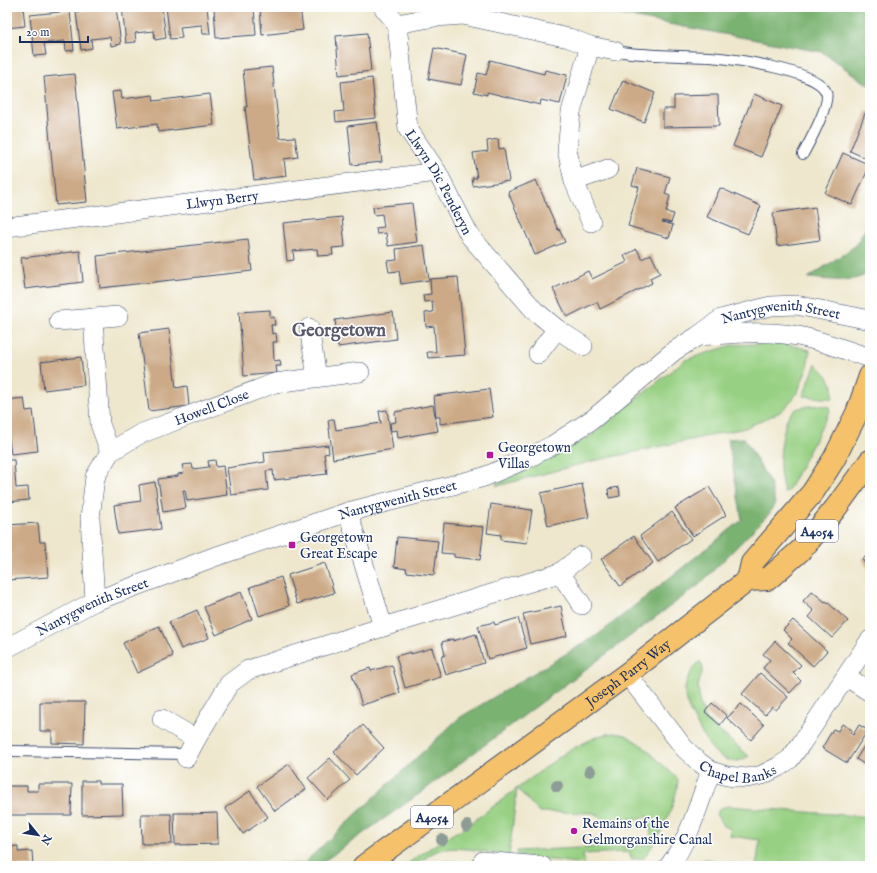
<svg xmlns="http://www.w3.org/2000/svg" width="877" height="873" font-family="'IM FELL English',serif">
<style>
.green{fill:#98d083;stroke:#5a8070}
.forest{fill:#7ab271;stroke:#4a7068}
.building{fill:#ccaa87}
.lines{fill:none;stroke-linecap:round;stroke-linejoin:round}
.lane-casing{stroke:#3b4b6f;stroke-width:12}
.street-casing{stroke:#3b4b6f;stroke-width:20}
.primary-casing{stroke:#3b4b6f;stroke-width:24}
.lane{stroke:#fff;stroke-width:10}
.street{stroke:#fff;stroke-width:19}
.primary{stroke:#f5c16b;stroke-width:22}
.tree{fill:#8e9c96}
.poi-dot{fill:#b5179e;stroke:#fff;stroke-width:1.5}
.labels{text-anchor:middle;stroke-width:3;stroke-linejoin:round;paint-order:stroke}
.shield{fill:#fff;stroke:#5f6d8e;stroke-width:1}
.shield-label{font-size:13px;font-weight:bold;fill:#1b2f5e}
.street-label{font-size:14px;fill:#1b2f5e;stroke:#fff}
.poi-label{font-size:14px;fill:#1b2f5e;stroke:#fff;text-anchor:start}
.district-label{font-size:18px;font-weight:bold;fill:#595a6c;stroke:#fff}
</style>
<rect width="100%" height="100%" fill="#fff"/>
<filter id="ink" filterUnits="userSpaceOnUse"><feTurbulence type="fractalNoise" baseFrequency=".025" numOctaves="2"/><feDisplacementMap in="SourceGraphic" scale="8" xChannelSelector="R" yChannelSelector="G"/><feConvolveMatrix kernelMatrix="1 2 1 2 8 2 1 2 1" color-interpolation-filters="sRGB"/></filter>
<filter id="wash" filterUnits="userSpaceOnUse"><feTurbulence type="fractalNoise" baseFrequency=".012" numOctaves="4" result="noise"/><feDisplacementMap in="SourceGraphic" scale="16" xChannelSelector="R" yChannelSelector="G"/><feGaussianBlur stdDeviation="0.9" result="paint"/><feColorMatrix in="noise" values="0 0 0 0 0 0 0 0 0 0 0 0 0 0 0 0 0 1.4 0 .05"/><feComposite in="paint" operator="in"/></filter>
<g filter="url(#wash)">
<rect width="100%" height="100%" fill="#eee7cd"/>
<!-- green -->
<path class="green" d="M 782,343 L 810,350 L 807,368 L 799,389 L 792,401 L 780,412 L 745,428 L 589,462 L 497,486 L 496,484 L 531,468 L 589,437 L 685,360 L 732,345 Z
M 816,364 L 827,375 L 833,386 L 833,399 L 803,396 Z
M 819,405 L 829,407 L 830,411 L 788,491 L 784,492 C 778,470 779,454 784,431 C 785,424 786,417 792,412 C 799,406 810,406 819,405 Z
M 700,661 L 703,668 L 698,687 L 700,705 L 707,721 L 749,756 C 745,758 741,761 737,761 C 715,762 705,739 696,723 C 692,715 685,703 685,694 C 684,682 692,669 700,661 Z
M 613,733 L 626,735 L 644,747 L 678,779 C 676,807 660,836 644,858 L 631,859 L 629,852 L 583,854 L 584,864 L 517,856 L 517,851 L 644,845 L 652,842 L 648,817 L 610,822 L 593,813 L 539,812 L 517,788 L 509,856 C 488,853 457,844 437,851 C 425,856 419,866 404,866 L 442,840 L 467,826 L 566,752 L 598,736 Z
M 729,806 L 870,817 L 870,866 L 756,866 L 760,840 L 730,836 L 731,829 L 723,826 L 716,814 L 720,808 Z
M 705,859 L 749,866 L 693,866 Z
M 445,861 L 460,862 L 470,866 L 437,866 Z"/>
<!-- forest -->
<path class="forest" d="M 576,7 L 870,7 L 870,86 L 822,52 Z
M 870,221 L 870,271 C 856,285 826,279 808,278 L 855,246 Z
M 744,438 L 770,483 L 775,503 L 769,514 L 700,584 L 419,794 L 317,866 L 275,866 L 280,863 L 303,864 L 459,718 L 599,634 L 742,520 L 728,439 Z"/>
<g id="blocks">
<!-- building -->
<path class="building" d="M 7,7 L 23,7 L 25,26 L 7,28 Z
M 111,7 L 116,7 L 121,44 L 111,46 L 110,37 L 91,39 L 92,48 L 81,50 L 76,12 Z
M 122,7 L 162,7 L 166,38 L 155,40 L 154,31 L 135,33 L 136,42 L 126,43 Z
M 166,7 L 207,7 L 210,34 L 203,34 L 202,25 L 180,27 L 182,38 L 170,39 Z
M 232,7 L 254,7 L 256,35 L 216,38 L 214,8 Z
M 260,7 L 300,7 L 303,30 L 262,35 Z
M 70,11 L 74,50 L 66,51 L 65,41 L 44,43 L 46,55 L 34,56 L 30,15 Z
M 367,33 L 371,71 L 339,75 L 336,36 Z
M 434,48 L 467,55 L 461,85 L 428,79 Z
M 490,60 L 544,74 L 545,70 L 567,75 L 560,104 L 541,100 L 540,105 L 487,92 L 487,95 L 474,92 L 478,73 L 486,75 Z
M 272,67 L 280,138 L 295,137 L 298,157 L 284,159 L 286,176 L 254,180 L 245,107 L 247,107 L 243,70 Z
M 75,74 L 87,202 L 56,205 L 44,77 Z
M 372,78 L 376,118 L 336,122 L 335,112 L 344,111 L 341,82 Z
M 623,80 L 655,93 L 644,122 L 611,109 Z
M 121,91 L 122,99 L 153,95 L 154,101 L 210,94 L 214,125 L 158,132 L 157,124 L 117,129 L 112,92 Z
M 754,94 L 782,106 L 761,157 L 733,146 Z
M 718,95 L 719,126 L 663,127 L 663,109 L 674,109 L 674,96 Z
M 866,111 L 870,113 L 870,160 L 850,151 Z
M 377,122 L 382,162 L 352,165 L 348,126 Z
M 498,139 L 499,149 L 504,148 L 509,181 L 473,186 L 472,178 L 477,178 L 473,153 L 488,151 L 487,141 Z
M 843,153 L 870,165 L 852,205 L 825,193 Z
M 637,168 L 670,177 L 665,194 L 670,196 L 666,212 L 674,214 L 671,223 L 663,221 L 662,222 L 673,225 L 669,238 L 628,226 L 639,187 L 632,185 Z
M 536,180 L 558,230 L 559,229 L 565,242 L 535,255 L 508,192 Z
M 720,188 L 761,206 L 748,234 L 707,217 Z
M 412,203 L 417,242 L 388,246 L 386,233 L 377,234 L 376,228 L 384,227 L 382,214 L 374,215 L 373,207 Z
M 815,207 L 820,240 L 777,246 L 773,213 Z
M 342,217 L 345,247 L 332,248 L 333,255 L 318,256 L 317,249 L 293,251 L 294,260 L 287,261 L 283,223 Z
M 248,239 L 252,271 L 100,288 L 97,256 Z
M 424,245 L 429,280 L 401,284 L 399,271 L 389,272 L 387,261 L 397,260 L 396,249 Z
M 637,249 L 642,259 L 651,254 L 660,273 L 650,278 L 652,283 L 600,309 L 597,302 L 567,317 L 553,289 L 588,271 L 592,279 L 627,262 L 624,256 Z
M 80,251 L 83,282 L 25,289 L 21,258 Z
M 458,277 L 465,355 L 428,358 L 427,352 L 436,352 L 434,326 L 426,327 L 425,313 L 433,312 L 432,301 L 424,302 L 423,295 L 431,294 L 430,279 Z
M 270,310 L 270,317 L 274,317 L 275,325 L 271,325 L 272,334 L 276,333 L 277,342 L 273,342 L 274,361 L 280,360 L 281,366 L 276,366 L 277,373 L 244,376 L 239,312 Z
M 393,312 L 396,339 L 338,347 L 335,320 Z
M 169,329 L 176,388 L 187,386 L 189,406 L 149,411 L 139,333 Z
M 81,357 L 84,385 L 44,390 L 41,362 Z
M 489,389 L 493,417 L 440,424 L 440,417 L 436,417 L 434,396 Z
M 24,398 L 26,411 L 33,410 L 38,451 L 11,454 L 7,424 L 7,400 Z
M 433,405 L 438,431 L 398,438 L 397,430 L 391,431 L 390,423 L 396,422 L 395,412 Z
M 387,410 L 393,449 L 333,459 L 328,420 L 334,419 L 336,430 L 381,423 L 379,411 Z
M 328,445 L 329,453 L 324,454 L 327,474 L 274,480 L 273,470 L 266,471 L 268,490 L 231,495 L 227,468 L 265,462 L 264,452 Z
M 7,460 L 14,460 L 16,488 L 28,487 L 29,500 L 7,502 Z
M 215,460 L 216,467 L 223,466 L 227,495 L 187,501 L 185,490 L 183,490 L 186,508 L 163,512 L 158,479 L 178,476 L 178,474 L 184,473 L 182,465 L 192,464 L 193,469 L 209,467 L 208,461 Z
M 155,482 L 161,529 L 118,534 L 114,505 L 141,501 L 139,485 Z
M 582,484 L 589,517 L 548,526 L 541,493 Z
M 619,487 L 620,496 L 609,498 L 608,489 Z
M 709,487 L 726,515 L 693,536 L 675,508 Z
M 491,504 L 532,510 L 527,543 L 501,540 L 501,535 L 487,533 Z
M 672,512 L 691,539 L 658,562 L 640,536 Z
M 38,523 L 40,542 L 45,542 L 48,577 L 7,580 L 7,525 Z
M 444,523 L 484,527 L 480,560 L 454,557 L 454,554 L 441,553 Z
M 634,536 L 653,563 L 620,586 L 601,559 Z
M 397,537 L 438,541 L 434,575 L 406,572 L 407,569 L 394,567 Z
M 870,554 L 870,572 L 862,559 Z
M 325,563 L 334,593 L 297,604 L 288,575 Z
M 281,577 L 289,606 L 259,616 L 250,587 Z
M 812,591 L 825,602 L 826,601 L 848,621 L 832,638 L 809,617 L 814,611 L 803,601 Z
M 241,592 L 252,619 L 216,635 L 204,607 Z
M 561,606 L 567,636 L 530,644 L 523,614 Z
M 197,610 L 209,638 L 181,649 L 169,622 Z
M 518,618 L 527,648 L 488,659 L 478,626 L 494,622 L 495,625 Z
M 793,620 L 827,651 L 813,666 L 788,643 L 792,639 L 783,630 Z
M 159,626 L 173,656 L 137,673 L 123,643 Z
M 476,634 L 484,663 L 446,675 L 441,657 L 445,655 L 442,642 L 453,639 L 453,641 Z
M 775,641 L 801,665 L 793,673 L 801,681 L 790,693 L 763,668 L 770,660 L 763,654 Z
M 432,648 L 441,677 L 405,688 L 396,656 L 411,652 L 411,654 Z
M 392,665 L 400,693 L 362,705 L 352,674 L 370,668 L 371,671 Z
M 760,673 L 788,697 L 776,710 L 772,707 L 765,715 L 742,694 Z
M 40,702 L 85,702 L 84,744 L 52,743 L 52,731 L 40,731 Z
M 712,703 L 727,716 L 720,725 L 705,712 Z
M 741,704 L 764,725 L 751,740 L 727,718 Z
M 842,724 L 852,730 L 850,733 L 853,735 L 859,725 L 868,730 L 847,763 L 822,748 L 833,729 L 838,731 Z
M 363,725 L 384,748 L 356,775 L 334,752 Z
M 870,737 L 870,768 L 856,759 Z
M 330,758 L 350,780 L 328,800 L 308,778 Z
M 289,764 L 306,789 L 275,811 L 257,786 Z
M 82,781 L 98,781 L 98,784 L 122,784 L 123,814 L 82,815 Z
M 38,784 L 72,784 L 71,815 L 7,815 L 7,786 L 27,786 L 27,791 L 38,791 Z
M 250,791 L 268,817 L 243,834 L 225,808 Z
M 174,813 L 192,813 L 192,814 L 217,813 L 218,844 L 175,845 Z
M 141,814 L 171,814 L 172,844 L 142,844 Z
M 18,846 L 18,852 L 32,851 L 33,866 L 7,866 L 7,847 Z"/>
</g>
</g>
<g filter="url(#ink)">
<use href="#blocks" fill-opacity="0" stroke="#3b4b6f" stroke-width="1"/>
<g class="lines">
<defs>
<path id="lane" d="M 615,51 C 625,52 634,54 643,54 C 665,56 687,56 710,57 C 732,59 818,70 826,92 C 831,103 809,143 803,154
M 11,751 L 188,754"/>
<g id="street">
<path id="s1" d="M 383,7 L 397,24 L 408,129 L 437,172 L 470,236 L 534,310 L 557,329 L 583,346"/>
<path d="M 397,24 L 435,17 L 463,15 L 569,38 L 590,46 L 615,51"/>
<path d="M 590,46 L 571,112 L 567,150 L 574,181 L 591,222"/>
<path d="M 574,181 L 608,169"/>
<path id="s2" d="M 7,227 L 437,172"/>
<path d="M 93,318 L 100,424 L 110,452"/>
<path d="M 59,321 L 118,316"/>
<path d="M 309,328 L 317,377"/>
<path d="M 698,336 C 726,334 755,331 784,334 C 813,337 842,349 870,358"/>
<path d="M 538,354 L 557,329"/>
<path d="M 348,512 L 383,627"/>
<path d="M 560,573 L 582,605"/>
<path id="s3" d="M 95,601 L 90,518 L 95,477 L 110,452 L 140,434 L 275,383 L 360,372"/>
<path id="s4" d="M 7,648 L 95,601 L 214,557 L 348,512 L 484,477 L 528,458 L 553,445 L 593,419 L 674,351 L 698,336 L 721,319 L 771,306 L 796,305 L 870,320"/>
<path id="s5" d="M 627,674 L 684,748 L 699,762 L 711,771 L 727,776 L 747,778 L 762,775 L 778,767 L 790,759 L 801,744 L 870,640"/>
<path d="M 847,677 L 870,692"/>
<path d="M 162,719 L 196,739"/>
<path d="M 186,758 L 196,739 L 229,684 L 248,670 L 383,627 L 560,573 L 581,556"/>
<path d="M 483,861 L 542,866"/>
<path d="M 669,866 C 690,839 699,802 711,771"/>
</g>
<g id="primary">
<path d="M 748,580 L 752,563 L 813,492 L 834,459 L 857,413 L 870,376"/>
<path id="s6" d="M 364,866 L 627,674 L 748,580 L 768,579 L 802,549 L 835,509 L 870,461"/>
</g>
</defs>
<!-- lane casing -->
<use href="#lane" class="lane-casing"/>
<!-- street casing -->
<use href="#street" class="street-casing"/>
<!-- primary casing -->
<use href="#primary" class="primary-casing"/>
<!-- lane -->
<use href="#lane" class="lane"/>
<!-- street -->
<use href="#street" class="street"/>
<!-- primary -->
<use href="#primary" class="primary"/>
</g>
<!-- trees -->
<g class="tree">
<circle cx="590" cy="771" r="6"/>
<circle cx="557" cy="786" r="6"/>
<circle cx="467" cy="826" r="6"/>
<circle cx="442" cy="840" r="6"/>
</g>
</g>
<!-- markers -->
<g class="poi-dot">
<rect x="486" y="451" width="8" height="8" rx="2"/>
<rect x="288" y="541" width="8" height="8" rx="2"/>
<circle cx="574" cy="831" r="4"/>
</g>
<g class="labels">
<!-- shield labels -->
<g class="shield">
<rect x="796" y="520" width="42" height="22" rx="3"/>
<rect x="411" y="806" width="42" height="22" rx="3"/>
</g>
<g class="shield-label">
<text x="817" y="536">A4054</text>
<text x="432" y="822">A4054</text>
</g>
<!-- street labels -->
<g class="street-label">
<text dy="5" stroke="none"><textPath href="#s1" startOffset="189">Llwyn Dic Penderyn</textPath></text>
<text dy="5" stroke="none"><textPath href="#s2" startOffset="217">Llwyn Berry</textPath></text>
<text dy="5" stroke="none"><textPath href="#s4" startOffset="856">Nantygwenith Street</textPath></text>
<text dy="5" stroke="none"><textPath href="#s3" startOffset="265">Howell Close</textPath></text>
<text dy="5" stroke="none"><textPath href="#s4" startOffset="419">Nantygwenith Street</textPath></text>
<text dy="5" stroke="none"><textPath href="#s4" startOffset="95">Nantygwenith Street</textPath></text>
<text dy="5" stroke="none"><textPath href="#s6" startOffset="327">Joseph Parry Way</textPath></text>
<text dy="5" stroke="none"><textPath href="#s5" startOffset="156">Chapel Banks</textPath></text>
</g>
<!-- poi labels -->
<g class="poi-label">
<text x="498" y="452">Georgetown<tspan x="498" dy="16">Villas</tspan></text>
<text x="300" y="542">Georgetown<tspan x="300" dy="16">Great Escape</tspan></text>
<text x="582" y="828">Remains of the<tspan x="582" dy="16">Gelmorganshire Canal</tspan></text>
</g>
<!-- district labels -->
<g class="district-label">
<text x="339" y="336">Georgetown</text>
</g>
</g>
<!-- margin -->
<rect width="877" height="873" fill="none" stroke="#fff" stroke-width="24"/>
<!-- north arrow -->
<g transform="translate(38 835) rotate(120)" stroke="#ffffff" stroke-width="3" paint-order="stroke">
<path d="M0-3L7 15L0 10L-7 15Z" fill="#1b2f5e"/>
<text y="-6" font-size="11" font-weight="bold" text-anchor="middle" fill="#1b2f5e">N</text>
</g>
<!-- scale -->
<path d="M20 36v6h68v-6" fill="none" stroke="#1b2f5e" stroke-width="2"/>
<text x="26" y="36" font-size="12" fill="#1b2f5e" stroke="#ffffff" stroke-width="3" paint-order="stroke">20 m</text>
</svg>
